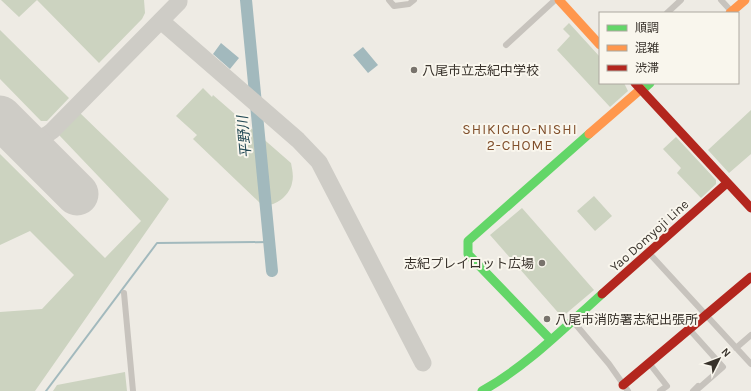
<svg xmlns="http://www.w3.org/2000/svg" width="751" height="391" font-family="Karla,'Noto Sans JP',sans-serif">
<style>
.green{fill:#ccd3c0}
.water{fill:#a2b9bd}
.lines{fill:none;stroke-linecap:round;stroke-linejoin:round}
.stream{stroke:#a2b9bd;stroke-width:2}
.river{stroke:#a2b9bd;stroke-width:12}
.taxiway{stroke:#ceccc6;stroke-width:17}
.runway{stroke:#ceccc6;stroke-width:43}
.street{stroke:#c7c3bd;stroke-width:6}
.fast{stroke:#63d668;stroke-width:9}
.slow{stroke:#ff974d;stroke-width:9}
.jam{stroke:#b3261e;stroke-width:9}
.poi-dot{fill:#78736c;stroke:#f9f6ed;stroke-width:1.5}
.labels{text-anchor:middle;stroke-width:4;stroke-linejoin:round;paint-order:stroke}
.poi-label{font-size:13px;fill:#38322b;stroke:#f9f6ed;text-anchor:start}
.street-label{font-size:13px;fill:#38322b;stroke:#f9f6ed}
.neighbourhood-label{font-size:14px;letter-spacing:1px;fill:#804f2b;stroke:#f9f6ed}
.water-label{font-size:14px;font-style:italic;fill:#244a56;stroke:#f9f6ed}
</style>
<rect width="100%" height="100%" fill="#eeebe4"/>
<!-- green -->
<path class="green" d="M 1,0 L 144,0 L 145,13 L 142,19 L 99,63 L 37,0 L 19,17 Z
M 569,23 L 600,57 L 600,83 L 624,83 L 628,91 L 610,107 L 557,50 L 570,36 L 563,29 Z
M 0,30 L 69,98 L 47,121 L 41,121 L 0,79 Z
M 203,88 L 212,97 L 213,95 L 291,163 C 292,169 294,176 292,183 C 290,195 274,209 261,204 L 193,139 L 197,135 L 176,116 Z
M 751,110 L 751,154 L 729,173 L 708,150 Z
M 80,113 L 169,199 L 35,391 L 0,391 L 0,312 L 42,309 L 74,275 L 30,231 L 0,245 L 0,154 L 105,258 L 141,221 L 59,135 Z
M 676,137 L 716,180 L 716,184 L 701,198 L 677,173 L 681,168 L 663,149 Z
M 594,196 L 612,216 L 595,231 L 577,211 Z
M 522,208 L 594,290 L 562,317 L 490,235 Z
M 125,372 L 127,391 L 53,391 L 57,385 Z"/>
<!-- water -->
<path class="water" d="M 221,43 L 239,58 L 230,69 L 213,54 Z
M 363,47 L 378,65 L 368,73 L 353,55 Z"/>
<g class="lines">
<!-- stream -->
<path class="stream" d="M 46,391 L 157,243 L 270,242"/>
<!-- river -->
<path class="river" d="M 246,0 L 272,271"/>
<!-- taxiway -->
<path class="taxiway" d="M 161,21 L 298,140 L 319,162 L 423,363
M 19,136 C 32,139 41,140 52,131 L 179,2 L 179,0"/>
<!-- runway -->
<path class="runway" d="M 0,117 L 77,194"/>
<!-- street -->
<path class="street" d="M 389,0 L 394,6 L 409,4 L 414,0
M 721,0 L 732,12
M 667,13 L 681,0
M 506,45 L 555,0
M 649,253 L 751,364
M 124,293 L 133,391
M 572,320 L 609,364 L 628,391
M 689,329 L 723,367 L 699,388 L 698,386 L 693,391
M 736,348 L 751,335
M 649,363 L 667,386 L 660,391"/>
<!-- fast -->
<path class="fast" d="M 642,90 L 650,83
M 551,340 L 468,254 L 468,241 L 589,134
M 482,391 C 527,366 564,328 602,294"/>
<!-- slow -->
<path class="slow" d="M 559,0 L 600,45
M 730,13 L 745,0
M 589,134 L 641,89"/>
<!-- jam -->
<path class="jam" d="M 635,83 L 751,208
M 602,294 L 727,183
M 623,385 L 751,277"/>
</g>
<!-- markers -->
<g class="poi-dot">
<circle cx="414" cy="70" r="4"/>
<circle cx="542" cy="263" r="4"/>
<circle cx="547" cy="319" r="4"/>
</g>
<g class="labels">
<!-- poi labels -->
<g class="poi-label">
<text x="422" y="75">八尾市立志紀中学校</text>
<text x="534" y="268" text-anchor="end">志紀プレイロット広場</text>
<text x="555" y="324">八尾市消防署志紀出張所</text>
</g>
<!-- street labels -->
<g class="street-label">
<text transform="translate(649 235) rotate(-42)" y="5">Yao Domyoji Line</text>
</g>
<!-- neighbourhood labels -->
<g class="neighbourhood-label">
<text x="520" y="134">SHIKICHO-NISHI<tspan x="520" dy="16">2-CHOME</tspan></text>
</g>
<!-- water labels -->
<g class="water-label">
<text transform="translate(244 137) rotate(-95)" y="5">平野川</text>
</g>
</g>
<!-- legend -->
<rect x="599" y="12" width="140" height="72" fill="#f9f6ed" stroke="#aca89f"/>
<rect x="607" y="25" width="20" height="6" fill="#63d668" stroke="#aca89f"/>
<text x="635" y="32" font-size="12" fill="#38322b">順調</text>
<rect x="607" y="45" width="20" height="6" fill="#ff974d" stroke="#aca89f"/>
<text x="635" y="52" font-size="12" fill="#38322b">混雑</text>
<rect x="607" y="65" width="20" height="6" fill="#b3261e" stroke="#aca89f"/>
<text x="635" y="72" font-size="12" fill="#38322b">渋滞</text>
<!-- north arrow -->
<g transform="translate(719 359) rotate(48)" stroke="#f9f6ed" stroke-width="3" paint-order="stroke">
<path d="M0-3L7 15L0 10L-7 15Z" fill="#38322b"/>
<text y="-6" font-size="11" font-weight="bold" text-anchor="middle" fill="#38322b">N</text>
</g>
</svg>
